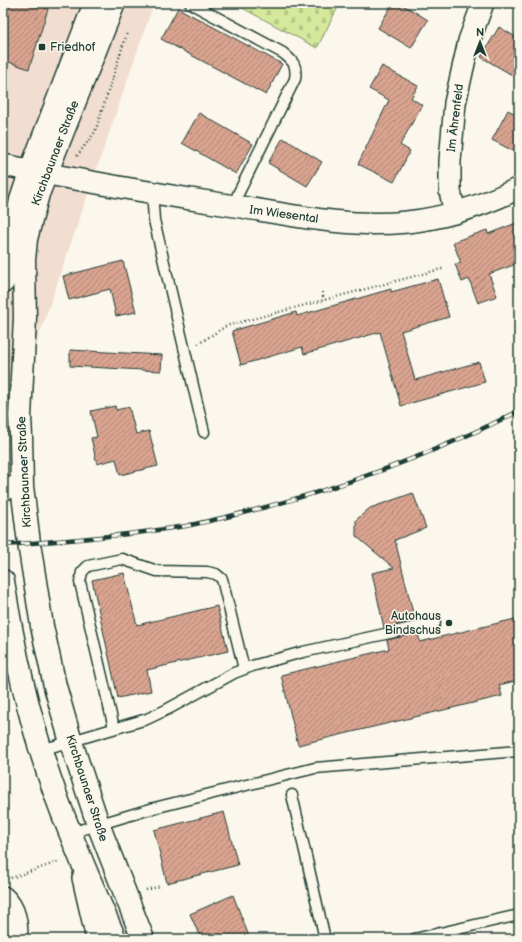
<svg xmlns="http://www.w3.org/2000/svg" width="522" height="942" font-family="'Balsamiq Sans',sans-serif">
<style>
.built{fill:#f1ded0}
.cemetery{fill:url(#cemetery-stones);stroke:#7a9268}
.building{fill:url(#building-hatch);stroke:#1f3d34}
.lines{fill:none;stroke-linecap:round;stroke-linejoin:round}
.lane-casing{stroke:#1f3d34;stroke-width:13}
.street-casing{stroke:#1f3d34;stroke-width:24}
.secondary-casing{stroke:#1f3d34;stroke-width:25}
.path{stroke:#1f3d34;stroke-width:2.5;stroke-dasharray:1 3;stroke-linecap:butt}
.lane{stroke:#fbf7ec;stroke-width:10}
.street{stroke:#fbf7ec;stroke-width:21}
.secondary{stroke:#fbf7ec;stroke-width:22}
.rail-casing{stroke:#1f3d34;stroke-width:4.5}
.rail{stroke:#fbf7ec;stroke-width:3;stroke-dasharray:9;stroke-linecap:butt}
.poi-dot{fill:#1f3d34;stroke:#fbf7ec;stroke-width:1.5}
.labels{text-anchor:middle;stroke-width:3;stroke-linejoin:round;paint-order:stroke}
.poi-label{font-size:12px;fill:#1f3d34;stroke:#fbf7ec;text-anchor:start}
.street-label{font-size:12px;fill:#1f3d34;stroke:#fbf7ec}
</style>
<defs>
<pattern id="cemetery-stones" width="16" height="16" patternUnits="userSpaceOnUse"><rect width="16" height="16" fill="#d5e89c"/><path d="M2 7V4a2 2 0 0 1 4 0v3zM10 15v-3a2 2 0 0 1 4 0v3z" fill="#b6c887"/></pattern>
<pattern id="building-hatch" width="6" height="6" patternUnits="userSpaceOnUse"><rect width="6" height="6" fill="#d9a390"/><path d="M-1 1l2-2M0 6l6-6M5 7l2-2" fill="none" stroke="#af8676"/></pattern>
</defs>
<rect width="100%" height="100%" fill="#fbf7ec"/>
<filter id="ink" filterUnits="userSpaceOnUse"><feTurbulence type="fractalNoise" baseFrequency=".025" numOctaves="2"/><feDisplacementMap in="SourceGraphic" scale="8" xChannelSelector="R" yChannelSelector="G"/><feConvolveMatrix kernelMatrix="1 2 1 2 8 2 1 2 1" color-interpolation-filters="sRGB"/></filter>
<g filter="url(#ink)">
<!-- built -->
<path class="built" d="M 3,3 L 154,3 L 3,440 Z"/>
<!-- cemetery -->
<path class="cemetery" d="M 233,3 L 340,3 L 317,48 Z"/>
<!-- building -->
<path class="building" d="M 7,3 L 28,3 L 48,9 L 29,69 L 3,60 L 3,16 Z
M 393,3 L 400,3 L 428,20 L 411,48 L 378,28 Z
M 178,8 L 282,64 L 266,95 L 161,39 Z
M 499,27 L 519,39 L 519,79 L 481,57 Z
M 382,66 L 418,86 L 411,98 L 422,105 L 400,145 L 410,151 L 394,182 L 358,164 L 389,100 L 369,89 Z
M 508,110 L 519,116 L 519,154 L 492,140 Z
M 199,113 L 253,144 L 236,174 L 182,143 Z
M 283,138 L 322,162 L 307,186 L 268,163 Z
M 519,222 L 519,263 L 489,274 L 497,296 L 478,303 L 469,279 L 462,282 L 455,264 L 461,263 L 453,242 L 487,230 L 488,234 Z
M 123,261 L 136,312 L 116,316 L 110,289 L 69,300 L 63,276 Z
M 438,279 L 449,317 L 401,331 L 415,380 L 479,362 L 485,382 L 401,406 L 380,332 L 304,354 L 302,347 L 241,365 L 232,331 L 296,312 L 297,316 L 391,289 L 391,292 Z
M 70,350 L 162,355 L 161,371 L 70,366 Z
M 115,406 L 116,410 L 129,407 L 136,434 L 149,431 L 158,466 L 120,475 L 116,459 L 97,464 L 91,438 L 97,437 L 91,411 Z
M 413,493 L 426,528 L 395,540 L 415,621 L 384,628 L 372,573 L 394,568 L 356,536 L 356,520 L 370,508 Z
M 124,573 L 137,625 L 217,606 L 228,651 L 147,670 L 151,691 L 118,698 L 92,580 Z
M 519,618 L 519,680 L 499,685 L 502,696 L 298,745 L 281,675 L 389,649 L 387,640 L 418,633 L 420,642 Z
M 224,812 L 238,865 L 167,883 L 154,830 Z
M 233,895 L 250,939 L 201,939 L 190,914 Z"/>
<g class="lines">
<defs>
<path id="lane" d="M 190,3 L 283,53 C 294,62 297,65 295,79 L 238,194 L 235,206
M 155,193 L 153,205 L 154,220 L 204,432
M 114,728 L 80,582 L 82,572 L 88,566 L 122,559 L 157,571 L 207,572 L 216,574 L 222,579 L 244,669
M 41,750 L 147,719 L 168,709 L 234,673 L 252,666 L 303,652 L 435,623
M 292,795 L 325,939
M 70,833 L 154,808 L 315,768 L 519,751
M 414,939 L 519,915"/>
<path id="street" d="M 3,165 C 82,181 162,195 241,207 C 295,216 352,228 407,222 C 446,218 484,205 519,188
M 455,213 L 450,191 L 450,161 L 455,103 L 469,41 L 483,3
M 3,489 L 22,486
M 83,878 L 97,939
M 3,897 C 16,908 17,924 17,939"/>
<path id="secondary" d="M 114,3 L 38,194 L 26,239 L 24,260 L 25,318 L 20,416 L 21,437 L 22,486 L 29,543 L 42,626 L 55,686 L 71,742 L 98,824 L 143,939
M 3,282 L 21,200 L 31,170 L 95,3
M 3,581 C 14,653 30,724 55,793 C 73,843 94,891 115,939"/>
</defs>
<!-- lane casing -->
<use href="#lane" class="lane-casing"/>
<!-- street casing -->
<use href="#street" class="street-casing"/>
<!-- secondary casing -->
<use href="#secondary" class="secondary-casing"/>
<!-- path -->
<path class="path" d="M 77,156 L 95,132 L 127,33
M 322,292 L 324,300
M 198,344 L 226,326 L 445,268
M 11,878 L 58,862
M 146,890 L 161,886"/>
<!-- lane -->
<use href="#lane" class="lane"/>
<!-- street -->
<use href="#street" class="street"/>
<!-- secondary -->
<use href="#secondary" class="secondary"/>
<defs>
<path id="rail" d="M 3,545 C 50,542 97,538 144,532 C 158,530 172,528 186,526 C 302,502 413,464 519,411"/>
</defs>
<!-- rail casing -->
<use href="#rail" class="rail-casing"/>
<!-- rail -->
<use href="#rail" class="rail"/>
</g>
</g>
<!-- markers -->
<g class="poi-dot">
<rect x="38" y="43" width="8" height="8" rx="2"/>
<circle cx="449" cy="623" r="4"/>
</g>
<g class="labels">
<!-- poi labels -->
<g class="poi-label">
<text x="50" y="51">Friedhof</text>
<text x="441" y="620" text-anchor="end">Autohaus<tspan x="441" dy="14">Bindschus</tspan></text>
</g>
<!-- street labels -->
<g class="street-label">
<text transform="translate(455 118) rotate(-83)" y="4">Im Ährenfeld</text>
<text transform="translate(55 153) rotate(-69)" y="4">Kirchbaunaer Straße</text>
<text transform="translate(284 214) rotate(8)" y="4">Im Wiesental</text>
<text transform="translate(24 472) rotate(-93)" y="4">Kirchbaunaer Straße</text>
<text transform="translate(87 788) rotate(72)" y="4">Kirchbaunaer Straße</text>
</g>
</g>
<!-- margin -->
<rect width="522" height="942" fill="none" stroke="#fbf7ec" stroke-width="16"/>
<rect x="8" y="8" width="506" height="926" fill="none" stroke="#1f3d34" stroke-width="1.5" filter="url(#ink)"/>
<!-- north arrow -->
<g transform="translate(480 42)" stroke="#fbf7ec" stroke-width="3" paint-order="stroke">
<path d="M0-3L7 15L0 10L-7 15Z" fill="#1f3d34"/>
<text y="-6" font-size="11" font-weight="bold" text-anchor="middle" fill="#1f3d34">N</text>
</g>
</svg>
